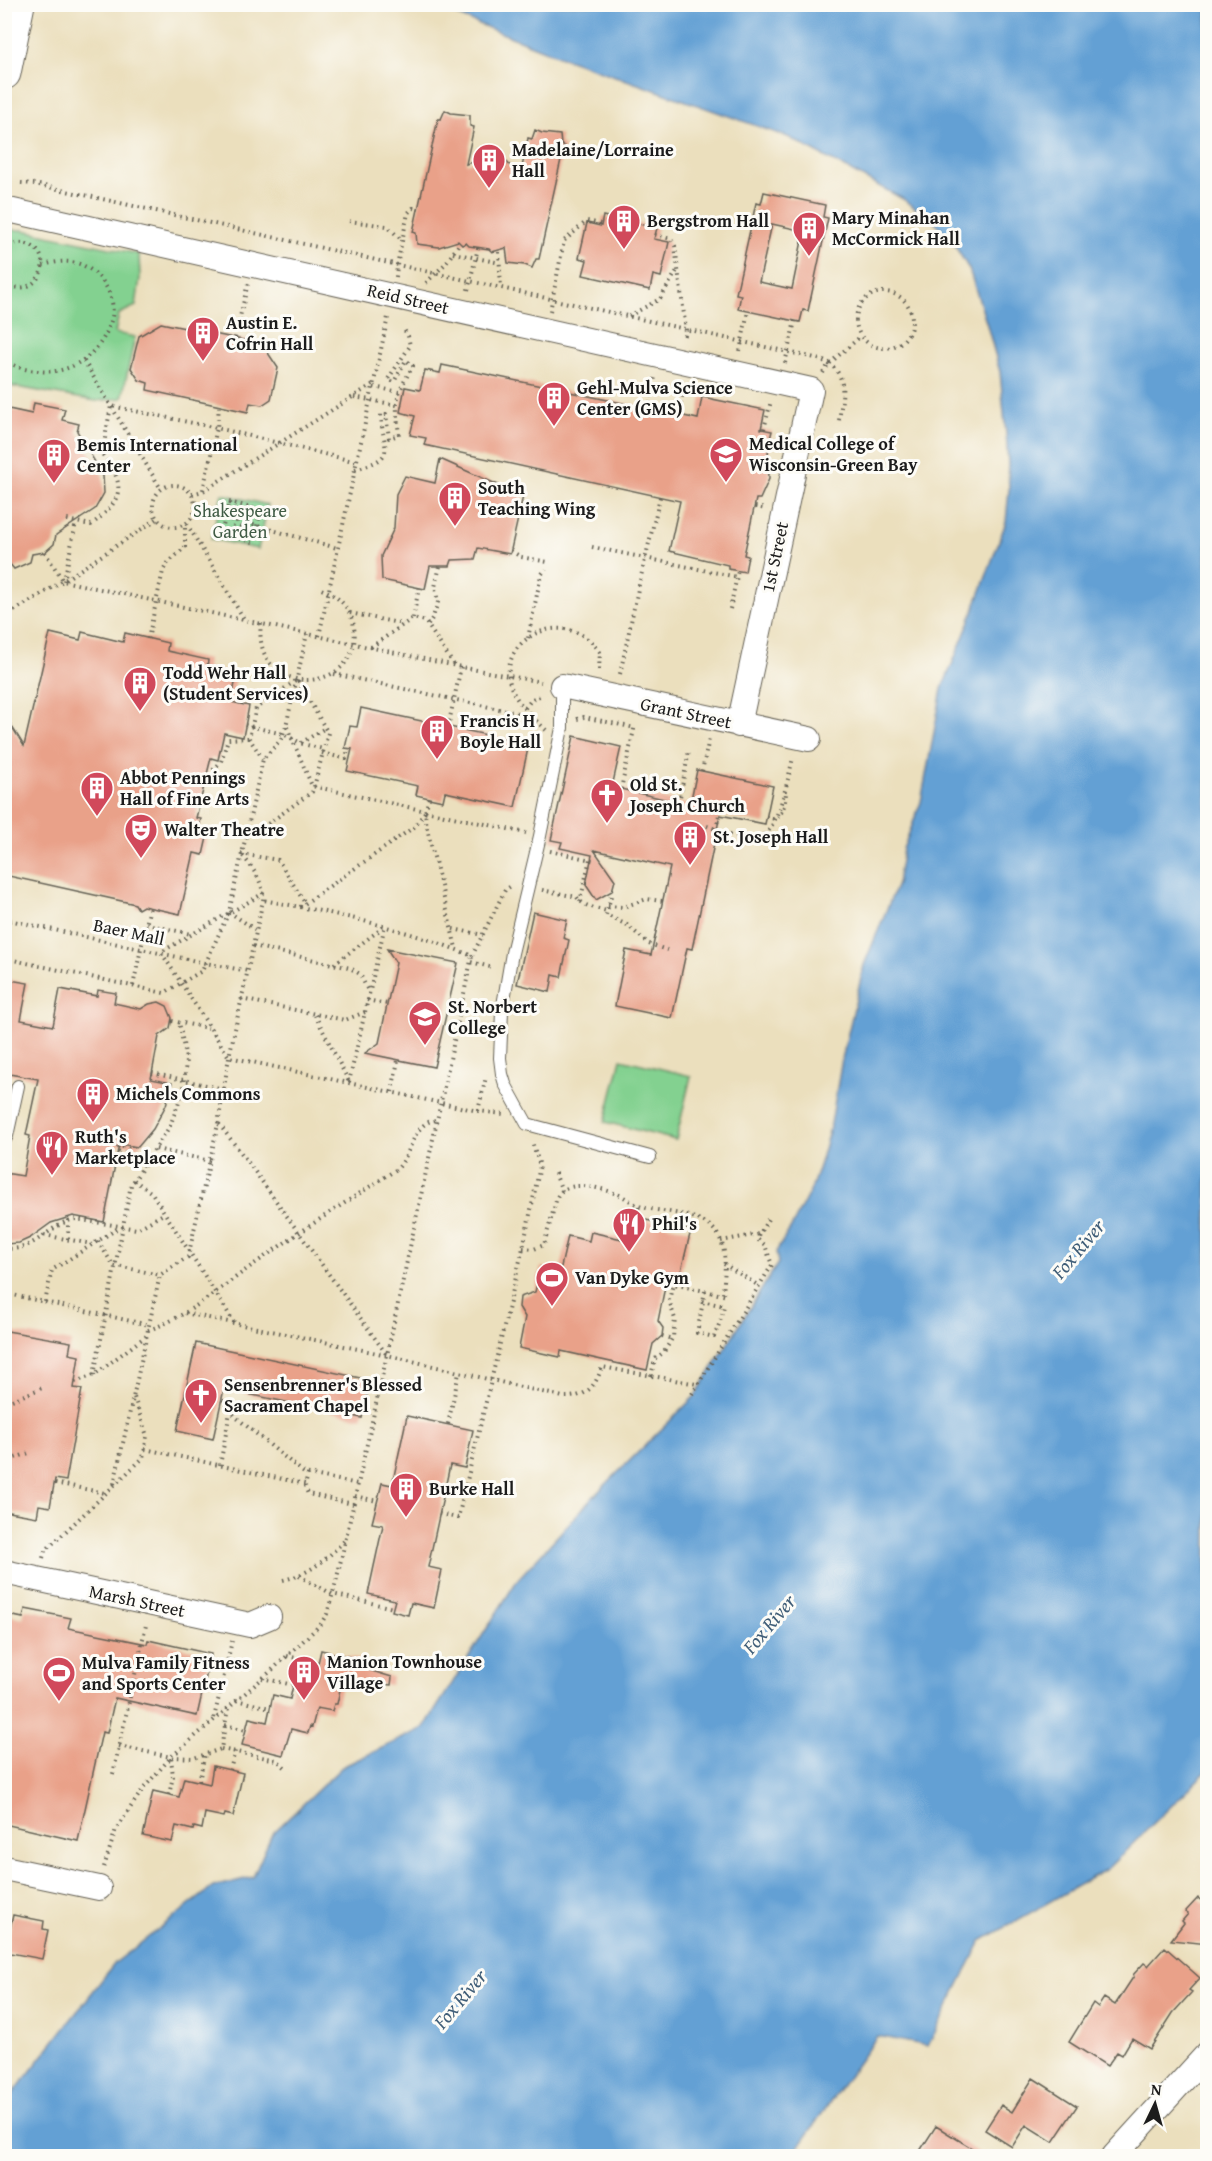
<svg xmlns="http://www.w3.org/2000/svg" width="1212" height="2161" font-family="'Gentium Book Plus',serif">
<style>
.green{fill:#83d190;stroke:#507656;stroke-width:1.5}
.water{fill:#63a0d4;stroke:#405e78;stroke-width:1.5}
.building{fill:#e9a189;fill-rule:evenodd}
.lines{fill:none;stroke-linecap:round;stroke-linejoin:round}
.lane-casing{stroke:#646054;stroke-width:14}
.street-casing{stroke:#646054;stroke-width:26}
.secondary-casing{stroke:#646054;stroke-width:35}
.path{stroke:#646054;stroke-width:4;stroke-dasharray:1.5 4.5;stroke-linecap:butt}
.lane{stroke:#fff;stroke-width:12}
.street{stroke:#fff;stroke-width:24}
.secondary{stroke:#fff;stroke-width:33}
.labels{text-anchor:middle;stroke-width:6;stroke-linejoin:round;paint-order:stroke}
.poi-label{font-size:18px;font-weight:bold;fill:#1c1c1c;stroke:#fdfcf7;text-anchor:start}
.street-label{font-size:18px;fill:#1c1c1c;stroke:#fdfcf7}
.park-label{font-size:18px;fill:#405b45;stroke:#fdfcf7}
.water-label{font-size:20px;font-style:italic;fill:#405e78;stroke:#fdfcf7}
</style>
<rect width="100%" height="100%" fill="#fdfcf7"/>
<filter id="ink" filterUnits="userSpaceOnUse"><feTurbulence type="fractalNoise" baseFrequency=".0167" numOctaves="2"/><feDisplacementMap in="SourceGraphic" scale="12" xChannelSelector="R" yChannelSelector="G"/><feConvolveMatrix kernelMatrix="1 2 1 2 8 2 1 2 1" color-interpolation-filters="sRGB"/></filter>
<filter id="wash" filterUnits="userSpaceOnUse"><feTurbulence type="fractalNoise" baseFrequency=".008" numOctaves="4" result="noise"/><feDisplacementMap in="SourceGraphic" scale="24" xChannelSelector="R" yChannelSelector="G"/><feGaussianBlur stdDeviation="1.35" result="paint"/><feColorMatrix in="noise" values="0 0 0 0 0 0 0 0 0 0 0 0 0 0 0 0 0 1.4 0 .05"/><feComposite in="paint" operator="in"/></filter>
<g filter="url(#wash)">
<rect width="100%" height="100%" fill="#ebdfbd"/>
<!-- green -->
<path class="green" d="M 9,230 L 23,230 L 139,254 L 140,278 L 136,306 L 119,314 L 115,333 L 135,337 L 122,398 L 96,401 L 5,385 L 4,232 Z
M 222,494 L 268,505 L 258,549 L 211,539 Z
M 621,1059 L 691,1076 L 676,1140 L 605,1122 Z"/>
<!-- water -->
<path class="water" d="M 431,5 L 1207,5 L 1207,1771 L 1107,1869 L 981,1941 L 928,2046 L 877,2036 L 792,2156 L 5,2156 L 5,2104 L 115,1963 L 213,1887 L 253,1877 L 272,1834 L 342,1767 L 424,1728 L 518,1579 L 595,1495 L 695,1396 L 778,1263 L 776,1252 L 792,1226 L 812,1187 L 820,1163 L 831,1124 L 842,1059 L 864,965 L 897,884 L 903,849 L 921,802 L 942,689 L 969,623 L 1006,522 L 1009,489 L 1007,445 L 1000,372 L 987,325 L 969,269 L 954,244 L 937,224 L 903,199 L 788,137 L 564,58 Z"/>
<g id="blocks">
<!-- building -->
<path class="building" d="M 445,110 L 451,113 L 470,115 L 470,126 L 474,127 L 466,164 L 487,157 L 495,164 L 505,160 L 520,177 L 528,138 L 532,139 L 535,130 L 542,133 L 560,135 L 561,145 L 564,146 L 539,259 L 536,259 L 532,268 L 525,265 L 508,263 L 506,248 L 492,252 L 489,249 L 469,246 L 466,243 L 462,245 L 458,241 L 439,247 L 417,244 L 416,233 L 413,232 L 438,119 L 441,119 Z
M 764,192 L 825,205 L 823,217 L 828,218 L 808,311 L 803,310 L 800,322 L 738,309 L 741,295 L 736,294 L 756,203 L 761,204 ZM 772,224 L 804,231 L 792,289 L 759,282 Z
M 603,216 L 657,228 L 654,239 L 669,242 L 661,277 L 653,275 L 650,290 L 583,275 L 587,260 L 579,258 L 587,223 L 601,226 Z
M 161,323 L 262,344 L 278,368 L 271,399 L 262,405 L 250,403 L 248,412 L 147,390 L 148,383 L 139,380 L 131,368 L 139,336 Z
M 442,365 L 698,419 L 702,397 L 765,410 L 761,429 L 772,431 L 768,446 L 769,479 L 760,499 L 756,499 L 744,555 L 748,556 L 745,572 L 728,569 L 728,565 L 669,551 L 680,501 L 424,445 L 426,438 L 410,435 L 415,416 L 400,412 L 405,387 L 420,390 L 425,370 L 440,373 Z
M 34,403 L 65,409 L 62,420 L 79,424 L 77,431 L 103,476 L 104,493 L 95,509 L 56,535 L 54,544 L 45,552 L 32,554 L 30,562 L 14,569 L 4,557 L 4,408 L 32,414 Z
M 440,459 L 523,496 L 510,554 L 478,548 L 475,559 L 452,560 L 450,566 L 430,566 L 425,589 L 382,580 L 381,556 L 394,528 L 396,494 L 405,476 L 435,483 Z
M 82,632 L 123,642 L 125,633 L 168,643 L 167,651 L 208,660 L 207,668 L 237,674 L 231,702 L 249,706 L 243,737 L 224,733 L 218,760 L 211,758 L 196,818 L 201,819 L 198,831 L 208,833 L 203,855 L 194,853 L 180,914 L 143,906 L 138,909 L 135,904 L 4,875 L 4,714 L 24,746 L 50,633 L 80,640 Z
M 361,708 L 529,744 L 515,807 L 445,792 L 443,801 L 429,798 L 416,795 L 418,786 L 347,771 L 352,749 L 345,748 L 350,726 L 357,727 Z
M 574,736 L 621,747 L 612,787 L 690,805 L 697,770 L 773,786 L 765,824 L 720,815 L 692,949 L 687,948 L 672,1018 L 615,1006 L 626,950 L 651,955 L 670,867 L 594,850 L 615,880 L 612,891 L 596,900 L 586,885 L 592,855 L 560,848 L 562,842 L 551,840 Z
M 533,912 L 567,920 L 563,938 L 569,940 L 561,977 L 553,975 L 550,992 L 517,984 Z
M 387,949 L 458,963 L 434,1067 L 365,1053 L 379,1043 L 396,963 Z
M 4,979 L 28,983 L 21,1020 L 53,1026 L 60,989 L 97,996 L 98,990 L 116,993 L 114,1003 L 141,1009 L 149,1004 L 159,1002 L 167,1006 L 172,1018 L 170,1028 L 159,1036 L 151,1079 L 172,1083 L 166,1105 L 153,1129 L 138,1147 L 119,1144 L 104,1222 L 73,1216 L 51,1223 L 30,1238 L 19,1243 L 4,1244 L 4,1173 L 23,1176 L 30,1136 L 26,1135 L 38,1079 L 4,1073 Z
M 646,1220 L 691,1230 L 680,1275 L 668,1272 L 658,1321 L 663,1328 L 662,1336 L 653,1344 L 647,1370 L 561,1351 L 560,1357 L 519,1348 L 525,1317 L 519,1307 L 520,1297 L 535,1292 L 541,1267 L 560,1271 L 568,1236 L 589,1241 L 591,1232 L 622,1239 L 624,1230 L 643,1234 Z
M 7,1331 L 71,1342 L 69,1354 L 79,1356 L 74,1388 L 82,1389 L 66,1481 L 55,1479 L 50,1507 L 39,1505 L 37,1517 L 4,1511 L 4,1346 Z
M 196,1343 L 370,1380 L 362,1418 L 224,1389 L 213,1439 L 177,1431 Z
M 407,1416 L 473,1430 L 465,1468 L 450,1465 L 428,1567 L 442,1570 L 434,1608 L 411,1603 L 408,1615 L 392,1611 L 395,1600 L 368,1594 L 383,1525 L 372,1523 L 382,1483 L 392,1485 Z
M 25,1609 L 71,1618 L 68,1628 L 147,1644 L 148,1640 L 211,1654 L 197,1716 L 115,1698 L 107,1733 L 102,1732 L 78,1841 L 4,1824 L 4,1614 L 23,1618 Z
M 321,1650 L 363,1660 L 362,1668 L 392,1677 L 391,1685 L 358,1682 L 356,1689 L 341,1685 L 337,1704 L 334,1704 L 332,1711 L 317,1708 L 312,1727 L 310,1726 L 308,1733 L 291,1729 L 283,1755 L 242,1745 L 249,1718 L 267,1722 L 273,1695 L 290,1699 L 296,1672 L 315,1676 Z
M 213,1766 L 243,1773 L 233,1816 L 225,1814 L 224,1817 L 205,1813 L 202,1829 L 194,1827 L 193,1830 L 176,1826 L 172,1842 L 143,1836 L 153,1791 L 179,1797 L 184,1778 L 210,1784 Z
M 1198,1898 L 1208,1906 L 1208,1944 L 1171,1940 L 1184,1923 L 1182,1921 L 1188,1914 L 1185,1912 Z
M 13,1915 L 44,1921 L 43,1929 L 48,1930 L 42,1959 L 5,1952 Z
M 1165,1947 L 1200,1978 L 1189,1990 L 1192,1992 L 1173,2013 L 1150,2049 L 1132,2038 L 1122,2055 L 1117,2052 L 1107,2066 L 1069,2042 L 1093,2003 L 1098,2007 L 1104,1998 L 1115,2005 L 1134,1976 L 1133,1975 L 1144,1963 L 1148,1966 Z
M 1033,2078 L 1077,2106 L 1053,2142 L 1026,2125 L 1012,2147 L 985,2130 L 1001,2105 L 1012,2112 Z
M 936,2126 L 986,2157 L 916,2157 Z"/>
</g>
</g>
<g filter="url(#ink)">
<use href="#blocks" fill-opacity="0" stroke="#646054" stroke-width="1.5"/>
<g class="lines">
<defs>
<path id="lane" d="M 562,686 L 562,728 L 540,836 L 512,953 L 502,1011 L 500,1058 L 502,1074 L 505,1084 L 527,1124 L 650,1157
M 4,1141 L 7,1136 L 18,1086"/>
<path id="street" d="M 4,209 L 811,390 L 739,725
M 562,686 L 809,739
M 4,1572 L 250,1625 L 269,1617
M 4,1868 L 99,1888
M 1114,2156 L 1208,2053"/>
<path id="secondary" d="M 4,73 L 18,4"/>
</defs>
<!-- lane casing -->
<use href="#lane" class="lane-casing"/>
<!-- street casing -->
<use href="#street" class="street-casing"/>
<!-- secondary casing -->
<use href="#secondary" class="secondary-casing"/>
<!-- path -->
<path class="path" d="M 21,183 L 35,184 L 815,358 C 850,368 843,392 839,421
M 349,221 L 387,226 L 402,240
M 655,235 L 671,239 L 675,246 L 686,330 L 684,339
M 4,249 C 11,244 18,241 27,244 C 59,255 36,304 4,282
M 499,252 L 501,288
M 453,253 L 500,263
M 396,277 L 397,265 L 408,213 L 413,208 L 418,209
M 426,283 L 445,264 L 460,243
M 468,290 L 478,248
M856 320a28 28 0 1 1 56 0a28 28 0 1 1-56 0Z
M 4,295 L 11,286
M 550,311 L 564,241 L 587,221 L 601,224
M 629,316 L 660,299 L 678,269
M 235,338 L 248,283
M 740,351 L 748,311
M 4,358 C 13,367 26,370 38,371 C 72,376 104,351 112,317 C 117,292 95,264 70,262 C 60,261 51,263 43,265
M 84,361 L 161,489
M 785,363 L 795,321
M 823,373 L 829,364 L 861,336
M 374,387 L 404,393
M 354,397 L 402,406
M 648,409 L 655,377
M 678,415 L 685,384
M 764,429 L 771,401
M 355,469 C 400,457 382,450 381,414 L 386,414 L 389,438 L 399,435 C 395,399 395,397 413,366 L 406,360 L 394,382 L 388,379 L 410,346 L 408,336 L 403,328
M153 506a21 21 0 1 1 42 0a21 21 0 1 1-42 0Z
M 203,490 L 217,428 L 219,407
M 192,494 L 203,491 L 375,383
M 229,502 L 261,510 L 253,542 L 221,534 Z
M 230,503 L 239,518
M 755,507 L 766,509
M 195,513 L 237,521
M237 522a5 5 0 1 1 10 0a5 5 0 1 1-10 0Z
M 246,519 L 260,510
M 67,520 L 91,525 C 122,501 128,486 102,454 L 111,406 L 217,428 L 357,462
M 247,523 L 337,548
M 187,524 L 244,619
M 244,526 L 253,541
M 222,533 L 238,525
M 592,547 L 737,577
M 511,551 L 521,557 L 548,562
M 45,552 L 63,581 L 461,667 L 541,682
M 64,581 L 76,522
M 4,599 L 11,613
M 730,609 L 738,571
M 350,613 L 403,624
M 4,617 L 63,581 L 157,519
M 413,618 L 419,588
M 261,623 C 251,704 370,694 353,622 C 348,604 334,593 318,588
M 428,625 L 433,617 L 438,602 L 435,587 L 440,566
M 319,636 L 388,317
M 528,638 L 541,575 L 546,569
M 148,639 L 163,571 L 167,564 L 185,547 L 185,524
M 371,647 L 413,618 L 425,621 L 454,665
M 334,674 L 532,716
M 620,674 L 638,589 L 660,497
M 525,708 L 532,699 L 542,695
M 577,719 L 584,717 L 635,728
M 245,725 L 283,734 L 303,744 L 323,749
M 287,727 L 312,786 L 526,833
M 448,727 L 461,667
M 546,730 C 534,718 517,704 511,687 C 495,639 566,603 600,652 L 599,670
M 301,743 L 325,728
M 322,753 L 346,759 L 348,749
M 263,759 L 249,738 L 256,708 L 297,680
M 213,770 L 221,762 L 228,739 L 249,738
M 702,771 L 709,739
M 621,789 L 635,725
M 429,798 L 425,812 L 427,828 L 456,948
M 679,802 L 689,751
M 766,817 L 776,819 C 784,812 785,803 786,793
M 707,826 C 722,831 745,841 761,837 C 777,832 789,775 793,758
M 716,829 L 719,815
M 246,833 L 262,828 L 312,792 L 314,787 L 328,733 L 298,681
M 550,851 L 596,861
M 241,854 L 278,860 L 305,903
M 542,890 L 577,897 C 583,907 596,908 607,911
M 264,893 L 161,952 L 229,1057 L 478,1111 L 504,1114
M 611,896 L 606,915 L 627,925 L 649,944 L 667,950
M 580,902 L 590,859
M 608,906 L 623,907 L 647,899 L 662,901
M 300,907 L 414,827 L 425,812
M 229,912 L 256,930
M 4,919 L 205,963 L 248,971
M 146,924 L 191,934
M 453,929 L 483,935
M 253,946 L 350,968 L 360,974 L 369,993
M 472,956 L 505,890 L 511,886
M 4,958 L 164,993 L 202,971 L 229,912 L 263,759 L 281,740 L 286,726 L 307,634
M 471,962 L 494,968
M 334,964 L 385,926
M 133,986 L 150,907
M 241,999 L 345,1020 L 365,1012
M 367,1000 L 387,1004
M 315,1015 L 349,1082
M 172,1021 L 208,1028
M 152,1073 L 224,1089
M 349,1082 L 385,925
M 392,1092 L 398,1060
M 478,1111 L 486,1077
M 219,1124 L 245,1158 L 387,1355
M 133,1146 L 132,1149 L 118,1146 L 117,1151 L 149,1159
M 156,1149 L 210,1161
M 112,1160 L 144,1165
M 555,1173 L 562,1191
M 134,1180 L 152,1193 L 234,1322
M 633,1232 L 639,1206
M 44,1235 L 92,1244
M 68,1239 L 68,1218
M 98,1241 L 113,1265 L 160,1275
M 721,1241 L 759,1234
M 4,1248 C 34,1254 49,1223 76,1219 L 137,1229 L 165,1213
M 523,1248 L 534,1249 L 544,1245 L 557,1197 C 567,1178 601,1188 617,1194 C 626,1197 633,1204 642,1207 C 665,1213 700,1212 716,1232 C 729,1248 724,1276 723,1295
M 724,1264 L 759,1286
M 664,1282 L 727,1296
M 4,1293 L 149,1325
M 702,1301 L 724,1306 L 720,1322 L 714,1337 L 697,1333 L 705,1291
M 45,1302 L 52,1270 L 120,1227
M 185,1313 L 387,1355 L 563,1397 C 586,1398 595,1387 602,1367 L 697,1384
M 148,1330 C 187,1318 226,1283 260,1260 C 305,1228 351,1199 397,1169 C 412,1154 413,1121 437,1120
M 662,1336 L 672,1339
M 94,1375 L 131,1185 L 170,1126 L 184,1088 L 186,1059 L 179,1022
M 651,1376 L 655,1359 L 664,1352 L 673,1337 L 675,1319 L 669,1300 L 673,1284
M 75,1382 L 94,1375 L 146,1336
M 692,1394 L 772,1265 L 765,1245 L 757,1239 L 768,1219
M 12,1400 L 45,1387
M 222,1400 L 237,1418 L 304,1473 L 358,1484
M 448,1424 L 459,1373
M 145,1449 L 305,1484
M 4,1462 L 32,1452
M 220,1465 L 230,1412
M 308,1474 L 305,1486 L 308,1494 L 353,1504
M 55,1483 L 105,1493
M 114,1484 L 160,1275 L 188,1257 L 218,1124 L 229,1057 L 263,900 C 265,884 251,865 241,854
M 355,1496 L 377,1501
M 439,1514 L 458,1518 L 523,1248 L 540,1166 L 532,1142
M 43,1558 L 45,1551 L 143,1458 L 147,1436 L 134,1397
M 299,1576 L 332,1594 L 393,1608
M 283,1580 C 309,1574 325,1561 344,1541
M 287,1656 L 318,1663
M 262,1678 L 293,1685
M 236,1700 L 270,1708
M 214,1718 L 232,1641
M 225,1725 L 246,1730
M 119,1746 L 171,1757 L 194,1758 L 221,1749 L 228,1708
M 221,1749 L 277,1760 L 287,1769
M 230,1770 L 235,1751
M 113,1774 L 146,1625
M 199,1781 L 205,1754
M 169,1795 L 173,1776 L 171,1758
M 104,1867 L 116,1829 L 143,1789 L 171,1757 L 271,1671 L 320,1625 L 327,1614 L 336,1582 L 387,1355 L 472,956 C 405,928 335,913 263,900"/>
<!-- lane -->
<use href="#lane" class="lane"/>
<!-- street -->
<use href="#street" class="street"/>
<!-- secondary -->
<use href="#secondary" class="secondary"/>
</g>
</g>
<!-- icons -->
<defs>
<symbol id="building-pin" viewBox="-11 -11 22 30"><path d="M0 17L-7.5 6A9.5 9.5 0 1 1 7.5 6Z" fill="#d1495b" stroke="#fdfcf7"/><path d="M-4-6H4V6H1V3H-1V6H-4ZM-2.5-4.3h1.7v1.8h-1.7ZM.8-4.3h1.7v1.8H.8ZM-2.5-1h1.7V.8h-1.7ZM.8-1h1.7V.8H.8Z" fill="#fff"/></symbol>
<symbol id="university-pin" viewBox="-11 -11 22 30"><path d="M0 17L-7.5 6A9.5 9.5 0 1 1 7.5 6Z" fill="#d1495b" stroke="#fdfcf7"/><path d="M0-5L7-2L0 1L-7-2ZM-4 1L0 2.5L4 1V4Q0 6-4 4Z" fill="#fff"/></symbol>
<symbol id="church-pin" viewBox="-11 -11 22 30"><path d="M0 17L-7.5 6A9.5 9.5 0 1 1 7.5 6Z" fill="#d1495b" stroke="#fdfcf7"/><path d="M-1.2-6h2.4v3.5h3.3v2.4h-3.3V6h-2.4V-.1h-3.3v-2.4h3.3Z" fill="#fff"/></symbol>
<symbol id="theatre-pin" viewBox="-11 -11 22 30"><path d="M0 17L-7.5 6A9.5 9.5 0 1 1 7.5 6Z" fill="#d1495b" stroke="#fdfcf7"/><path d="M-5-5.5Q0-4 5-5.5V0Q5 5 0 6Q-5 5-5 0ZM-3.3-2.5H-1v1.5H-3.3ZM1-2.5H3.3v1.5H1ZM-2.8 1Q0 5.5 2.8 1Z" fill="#fff"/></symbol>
<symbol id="restaurant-pin" viewBox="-11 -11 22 30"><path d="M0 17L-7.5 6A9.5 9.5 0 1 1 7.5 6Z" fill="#d1495b" stroke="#fdfcf7"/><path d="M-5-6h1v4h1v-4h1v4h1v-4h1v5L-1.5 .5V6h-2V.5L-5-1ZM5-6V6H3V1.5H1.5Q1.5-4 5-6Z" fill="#fff"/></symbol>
<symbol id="stadium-pin" viewBox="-11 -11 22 30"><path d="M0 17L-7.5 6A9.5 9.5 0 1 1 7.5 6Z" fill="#d1495b" stroke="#fdfcf7"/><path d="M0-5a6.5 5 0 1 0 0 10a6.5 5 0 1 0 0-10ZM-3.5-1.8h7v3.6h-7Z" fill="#fff"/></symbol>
</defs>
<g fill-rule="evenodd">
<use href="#building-pin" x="470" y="141" width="38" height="52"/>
<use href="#building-pin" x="605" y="202" width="38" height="52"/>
<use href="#building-pin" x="790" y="209" width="38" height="52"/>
<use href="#building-pin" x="184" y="314" width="38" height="52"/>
<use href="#building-pin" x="535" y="379" width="38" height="52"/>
<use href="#university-pin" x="707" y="435" width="38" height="52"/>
<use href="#building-pin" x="35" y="436" width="38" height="52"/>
<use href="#building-pin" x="436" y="479" width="38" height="52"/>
<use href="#building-pin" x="121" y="664" width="38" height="52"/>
<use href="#building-pin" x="418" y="712" width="38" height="52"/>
<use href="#building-pin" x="78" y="769" width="38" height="52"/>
<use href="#church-pin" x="588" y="776" width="38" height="52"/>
<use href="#theatre-pin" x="122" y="811" width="38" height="52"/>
<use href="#building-pin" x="671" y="818" width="38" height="52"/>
<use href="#university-pin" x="406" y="998" width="38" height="52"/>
<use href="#building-pin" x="74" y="1075" width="38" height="52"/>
<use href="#restaurant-pin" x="33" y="1128" width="38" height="52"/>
<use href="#restaurant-pin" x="610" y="1205" width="38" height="52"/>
<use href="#stadium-pin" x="533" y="1259" width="38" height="52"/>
<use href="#church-pin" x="182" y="1376" width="38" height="52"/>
<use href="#building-pin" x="387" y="1470" width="38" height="52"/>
<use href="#building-pin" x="285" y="1653" width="38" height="52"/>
<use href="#stadium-pin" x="40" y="1654" width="38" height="52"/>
</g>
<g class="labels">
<!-- poi labels -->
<g class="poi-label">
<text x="512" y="156">Madelaine/Lorraine<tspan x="512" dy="21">Hall</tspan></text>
<text x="832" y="224">Mary Minahan<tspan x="832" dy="21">McCormick Hall</tspan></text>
<text x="647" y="227">Bergstrom Hall</text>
<text x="226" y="329">Austin E.<tspan x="226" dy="21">Cofrin Hall</tspan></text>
<text x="577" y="394">Gehl-Mulva Science<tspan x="577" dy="21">Center (GMS)</tspan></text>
<text x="749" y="450">Medical College of<tspan x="749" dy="21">Wisconsin-Green Bay</tspan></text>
<text x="77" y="451">Bemis International<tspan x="77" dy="21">Center</tspan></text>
<text x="478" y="494">South<tspan x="478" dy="21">Teaching Wing</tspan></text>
<text x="163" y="679">Todd Wehr Hall<tspan x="163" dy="21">(Student Services)</tspan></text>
<text x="460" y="727">Francis H<tspan x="460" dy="21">Boyle Hall</tspan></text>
<text x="120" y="784">Abbot Pennings<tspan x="120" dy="21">Hall of Fine Arts</tspan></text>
<text x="630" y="791">Old St.<tspan x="630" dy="21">Joseph Church</tspan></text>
<text x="164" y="836">Walter Theatre</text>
<text x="713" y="843">St. Joseph Hall</text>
<text x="448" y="1013">St. Norbert<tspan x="448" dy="21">College</tspan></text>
<text x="116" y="1100">Michels Commons</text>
<text x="75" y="1143">Ruth's<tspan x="75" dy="21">Marketplace</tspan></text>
<text x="652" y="1230">Phil's</text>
<text x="575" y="1284">Van Dyke Gym</text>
<text x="224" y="1391">Sensenbrenner's Blessed<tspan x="224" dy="21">Sacrament Chapel</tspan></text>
<text x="429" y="1495">Burke Hall</text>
<text x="327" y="1668">Manion Townhouse<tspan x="327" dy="21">Village</tspan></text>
<text x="82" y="1669">Mulva Family Fitness<tspan x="82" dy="21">and Sports Center</tspan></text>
</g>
<!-- street labels -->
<g class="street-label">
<text transform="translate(408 299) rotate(13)" y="6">Reid Street</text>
<text transform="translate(775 557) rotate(-78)" y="6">1st Street</text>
<text transform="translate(686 713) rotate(12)" y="6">Grant Street</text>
<text transform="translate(129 932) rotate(12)" y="6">Baer Mall</text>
<text transform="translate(137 1601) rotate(12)" y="6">Marsh Street</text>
</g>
<!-- park labels -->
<g class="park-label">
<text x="240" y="517">Shakespeare<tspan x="240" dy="21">Garden</tspan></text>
</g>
<!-- water labels -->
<g class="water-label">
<text transform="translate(1078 1249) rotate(-50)" y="7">Fox River</text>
<text transform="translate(769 1624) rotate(-50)" y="7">Fox River</text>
<text transform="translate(460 1999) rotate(-50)" y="7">Fox River</text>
</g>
</g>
<!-- margin -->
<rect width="1212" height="2161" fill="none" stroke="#fdfcf7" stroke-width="24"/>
<!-- north arrow -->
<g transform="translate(1155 2104) rotate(5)" stroke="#fdfcf7" stroke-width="4.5" paint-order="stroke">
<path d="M0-4.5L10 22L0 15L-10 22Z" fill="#1c1c1c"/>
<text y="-9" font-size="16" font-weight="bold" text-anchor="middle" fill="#1c1c1c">N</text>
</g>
</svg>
